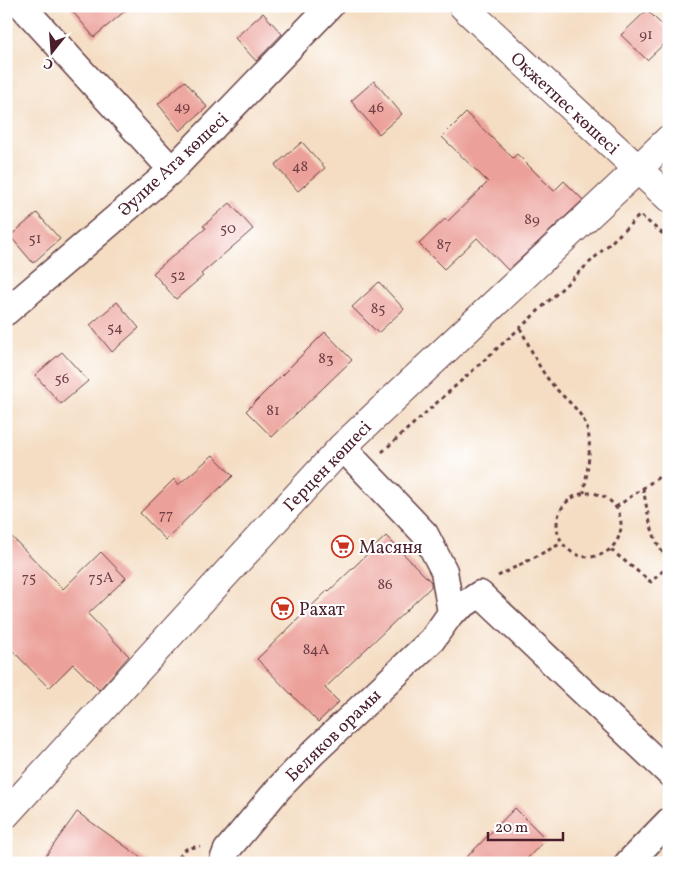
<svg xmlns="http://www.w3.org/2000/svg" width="675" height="869" font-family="Vollkorn,serif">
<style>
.building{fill:#eca09a}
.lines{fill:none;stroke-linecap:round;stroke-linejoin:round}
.minor-casing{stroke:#643c42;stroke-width:29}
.tertiary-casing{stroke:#643c42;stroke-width:30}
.path{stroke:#643c42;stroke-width:3;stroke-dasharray:4 4;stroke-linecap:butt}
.minor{stroke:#fff;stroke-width:26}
.tertiary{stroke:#fff;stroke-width:28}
.labels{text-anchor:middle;stroke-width:4;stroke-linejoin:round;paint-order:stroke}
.number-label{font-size:15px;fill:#723f47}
.street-label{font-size:18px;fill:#4a1f2b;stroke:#fff}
.poi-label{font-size:18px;fill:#4a1f2b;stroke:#fff;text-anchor:start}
</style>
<rect width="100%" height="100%" fill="#fff"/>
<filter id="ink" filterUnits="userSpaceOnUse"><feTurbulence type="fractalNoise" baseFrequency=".02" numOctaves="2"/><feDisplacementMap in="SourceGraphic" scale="10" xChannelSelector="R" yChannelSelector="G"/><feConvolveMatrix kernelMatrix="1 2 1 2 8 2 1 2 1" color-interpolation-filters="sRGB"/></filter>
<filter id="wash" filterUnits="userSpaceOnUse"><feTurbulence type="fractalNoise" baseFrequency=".0096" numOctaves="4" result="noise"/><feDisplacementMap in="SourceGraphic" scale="20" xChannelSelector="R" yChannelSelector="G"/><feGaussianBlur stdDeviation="1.12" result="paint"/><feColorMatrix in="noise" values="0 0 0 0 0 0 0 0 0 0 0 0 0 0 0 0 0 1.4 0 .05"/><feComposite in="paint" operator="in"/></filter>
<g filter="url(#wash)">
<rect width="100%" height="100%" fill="#f4ddc3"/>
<g id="blocks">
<!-- building -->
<path class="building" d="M 68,6 L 131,6 L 94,37 Z
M 647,10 L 669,32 L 669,39 L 647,60 L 621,35 Z
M 263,13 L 282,34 L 256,61 L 235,38 Z
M 185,81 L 207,107 L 180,131 L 158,104 Z
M 374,81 L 402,114 L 379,134 L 351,101 Z
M 466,113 L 513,158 L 517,154 L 554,191 L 564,181 L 583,200 L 508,270 L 477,238 L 444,269 L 419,244 L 445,219 L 448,221 L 488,182 L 442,137 Z
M 302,142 L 325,168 L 298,191 L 275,165 Z
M 230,203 L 253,229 L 201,274 L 203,276 L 176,299 L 153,273 L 206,228 L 203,226 Z
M 37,213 L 60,239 L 33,263 L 10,236 Z
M 379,282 L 404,309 L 378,333 L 352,307 Z
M 117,302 L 139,328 L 112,352 L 90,325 Z
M 325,332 L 352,360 L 272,437 L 246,411 Z
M 62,352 L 88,381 L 61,404 L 35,375 Z
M 213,455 L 233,476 L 207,500 L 206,499 L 166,540 L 140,513 L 174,479 L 178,485 Z
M 6,531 L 63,589 L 101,552 L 126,578 L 88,614 L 129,656 L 99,690 L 73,664 L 49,688 L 6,644 Z
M 386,536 L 431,582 L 431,587 L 325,688 L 339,702 L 318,722 L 257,659 L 328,590 L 329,591 Z
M 515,808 L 546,839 L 523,863 L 461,863 Z
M 77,812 L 149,863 L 41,863 Z"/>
</g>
</g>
<g filter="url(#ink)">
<use href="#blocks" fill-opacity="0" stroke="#643c42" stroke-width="1"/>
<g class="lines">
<defs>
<path id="minor" d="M 22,6 L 172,170
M 6,312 L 172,170 L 330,6
M 342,447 L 425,534 L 444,571 L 451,613
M 222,863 L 227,850 L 279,788 L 314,752 L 432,640 L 451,613 L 480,594 L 669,773
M 628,863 L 669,821"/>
<path id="tertiary" d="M 463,6 L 669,198
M 6,814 L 342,447 L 637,170 L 669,139"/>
</defs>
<!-- minor casing -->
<use href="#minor" class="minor-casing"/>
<!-- tertiary casing -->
<use href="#tertiary" class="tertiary-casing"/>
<!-- path -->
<path class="path" d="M 520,328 C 530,346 538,368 552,384 C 564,399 581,409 587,428 C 593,446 586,475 584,493
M 382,452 L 520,328 L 640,215 L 669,239
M 643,488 C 648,514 651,540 669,561
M557 525a32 32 0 1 1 64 0a32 32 0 1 1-64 0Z
M 616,507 L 669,470
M 611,550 L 651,582 L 669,565
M 498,576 L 562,543
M 174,863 L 186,849 L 200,846"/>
<!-- minor -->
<use href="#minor" class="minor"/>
<!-- tertiary -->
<use href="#tertiary" class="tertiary"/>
</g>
</g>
<!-- icons -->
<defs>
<symbol id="supermarket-ring" viewBox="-11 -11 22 22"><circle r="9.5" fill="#fff" stroke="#c8321e" stroke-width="1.5"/><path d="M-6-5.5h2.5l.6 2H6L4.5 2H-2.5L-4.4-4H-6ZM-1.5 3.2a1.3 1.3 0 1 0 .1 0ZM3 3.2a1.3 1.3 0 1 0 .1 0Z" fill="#c8321e"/></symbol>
</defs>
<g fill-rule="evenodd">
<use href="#supermarket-ring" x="330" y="534" width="25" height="25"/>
<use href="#supermarket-ring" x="270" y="596" width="25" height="25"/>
</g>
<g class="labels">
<!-- number labels -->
<g class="number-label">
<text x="646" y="39">91</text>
<text x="182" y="111">49</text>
<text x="376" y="112">46</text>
<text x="300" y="171">48</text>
<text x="532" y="224">89</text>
<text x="228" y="233">50</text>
<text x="35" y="243">51</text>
<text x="444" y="249">87</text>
<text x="178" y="280">52</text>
<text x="378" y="313">85</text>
<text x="115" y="332">54</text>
<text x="326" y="363">83</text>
<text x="62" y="383">56</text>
<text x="273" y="415">81</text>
<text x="166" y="519">77</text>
<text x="29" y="582">75</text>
<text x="101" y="582">75А</text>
<text x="385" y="589">86</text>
<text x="316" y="654">84А</text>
</g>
<!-- street labels -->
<g class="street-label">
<text transform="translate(565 103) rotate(43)" y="6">Оқжетпес көшесі</text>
<text transform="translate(173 164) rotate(-43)" y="6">Әулие Ата көшесі</text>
<text transform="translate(327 466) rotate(-46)" y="6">Герцен көшесі</text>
<text transform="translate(333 735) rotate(-44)" y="6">Беляков орамы</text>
</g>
<!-- poi labels -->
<g class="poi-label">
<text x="359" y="553">Масяня</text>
<text x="299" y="615">Рахат</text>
</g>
</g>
<!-- margin -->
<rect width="675" height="869" fill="none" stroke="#fff" stroke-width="25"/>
<!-- north arrow -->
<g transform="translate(52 52) rotate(197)" stroke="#ffffff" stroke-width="4" paint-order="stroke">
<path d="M0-4L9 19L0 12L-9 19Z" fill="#4a1f2b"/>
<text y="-8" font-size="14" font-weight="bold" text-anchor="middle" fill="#4a1f2b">С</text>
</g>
<!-- scale -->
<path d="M488 832v8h75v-8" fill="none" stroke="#4a1f2b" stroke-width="2.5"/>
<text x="495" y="832" font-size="15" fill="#4a1f2b" stroke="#ffffff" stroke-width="4" paint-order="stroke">20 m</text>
</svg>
